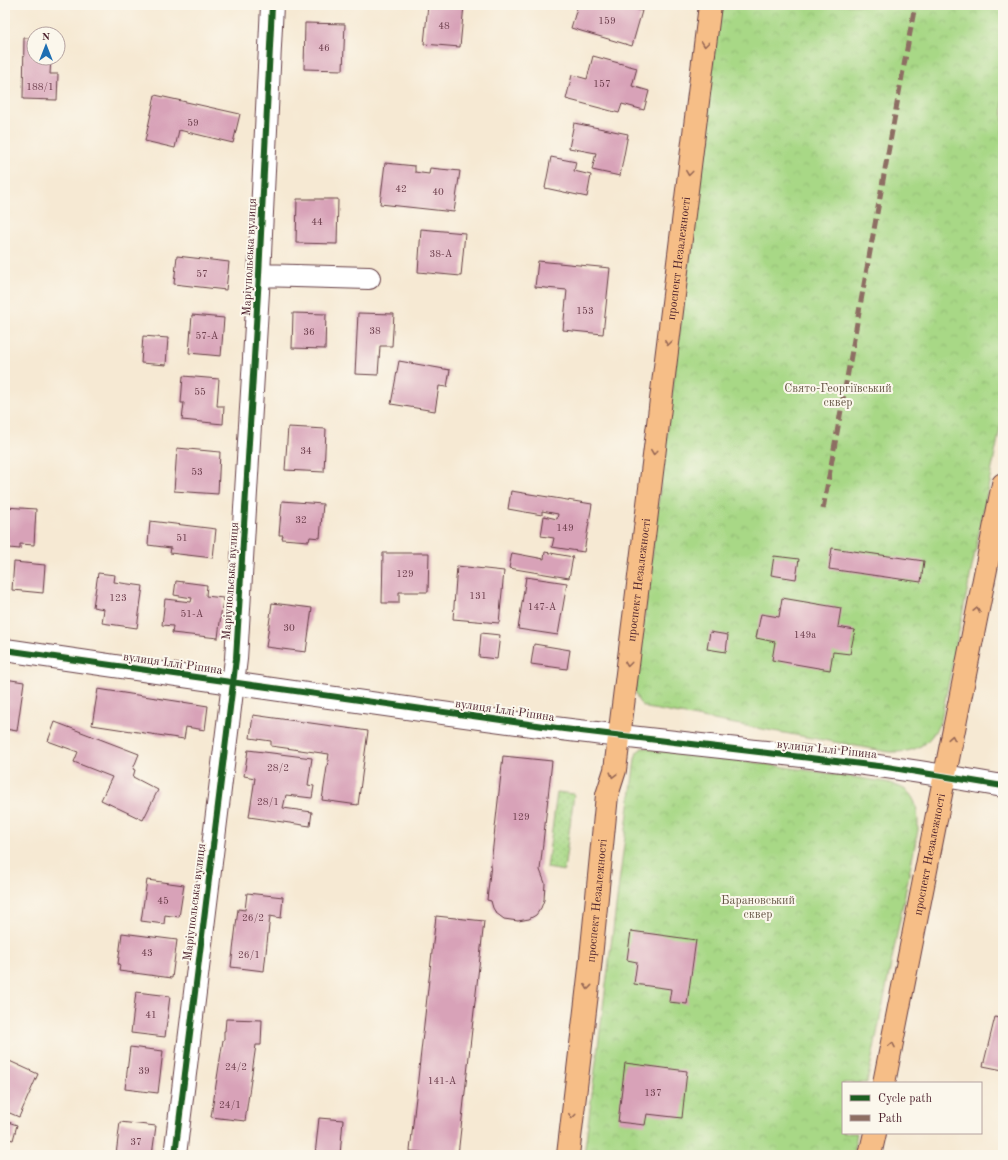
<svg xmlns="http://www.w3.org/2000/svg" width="1008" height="1160" font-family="'Old Standard TT',serif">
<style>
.grass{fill:url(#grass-dots);stroke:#797c58}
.park{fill:url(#park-crowns);stroke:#797c58}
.building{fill:#d8a2b8}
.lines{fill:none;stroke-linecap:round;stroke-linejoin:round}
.minor-casing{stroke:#643d44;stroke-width:24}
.tertiary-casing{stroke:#643d44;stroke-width:24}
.primary-casing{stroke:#643d44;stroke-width:24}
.minor{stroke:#fff;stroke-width:22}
.tertiary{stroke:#fff;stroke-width:22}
.primary{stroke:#f6be87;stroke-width:22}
.quiet{stroke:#8d6e63;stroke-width:5;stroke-dasharray:10 5;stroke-linecap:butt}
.cycleway-casing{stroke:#fbf7ec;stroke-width:8}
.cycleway{stroke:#1b5e20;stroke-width:6}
.oneway{stroke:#976754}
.labels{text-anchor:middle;stroke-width:4;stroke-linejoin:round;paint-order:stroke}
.number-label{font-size:10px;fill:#6e404e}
.street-label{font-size:12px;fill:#4a1f2b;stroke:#fbf7ec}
.park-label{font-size:12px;fill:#665646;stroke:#fbf7ec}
</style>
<defs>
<pattern id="grass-dots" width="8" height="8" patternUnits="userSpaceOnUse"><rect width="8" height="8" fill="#a8d886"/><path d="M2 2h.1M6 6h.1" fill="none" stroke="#92b974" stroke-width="1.8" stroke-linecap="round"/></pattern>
<pattern id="park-crowns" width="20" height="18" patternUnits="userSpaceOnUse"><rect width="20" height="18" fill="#a8d886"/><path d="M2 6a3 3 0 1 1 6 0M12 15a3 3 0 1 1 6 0" fill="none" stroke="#92b974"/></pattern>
</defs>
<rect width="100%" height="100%" fill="#fbf7ec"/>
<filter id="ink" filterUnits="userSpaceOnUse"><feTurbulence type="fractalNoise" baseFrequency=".025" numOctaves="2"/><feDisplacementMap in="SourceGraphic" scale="8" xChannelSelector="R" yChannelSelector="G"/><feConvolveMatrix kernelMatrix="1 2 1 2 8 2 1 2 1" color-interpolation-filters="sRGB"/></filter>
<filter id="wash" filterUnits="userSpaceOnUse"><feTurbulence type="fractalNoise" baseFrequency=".012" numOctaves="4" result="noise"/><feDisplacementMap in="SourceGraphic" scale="16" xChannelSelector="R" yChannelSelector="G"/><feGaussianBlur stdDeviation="0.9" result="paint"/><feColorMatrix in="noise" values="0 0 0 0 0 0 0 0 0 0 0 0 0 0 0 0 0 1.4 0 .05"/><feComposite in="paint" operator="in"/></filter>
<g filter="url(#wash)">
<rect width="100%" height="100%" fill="#f6e9d3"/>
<!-- grass -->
<path class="grass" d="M 557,792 L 574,794 L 564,871 L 547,868 Z"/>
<!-- park -->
<path class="park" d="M 720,5 L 1003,5 L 1003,414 L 941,720 C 930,745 916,753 889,752 L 647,708 C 639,704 637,700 635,691 Z
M 642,748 L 658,748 L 886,782 C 892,784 899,786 904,789 C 918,798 918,815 918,830 L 867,1083 L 843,1083 L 843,1133 L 857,1133 L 853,1155 L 584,1155 L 635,759 L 637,752 Z"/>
<g id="blocks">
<!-- building -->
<path class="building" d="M 428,5 L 464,5 L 460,47 L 424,44 Z
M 578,5 L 621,5 L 642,11 L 632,46 L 571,28 Z
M 305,23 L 345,24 L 343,70 L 304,69 Z
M 24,38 L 34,38 L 34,58 L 51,58 L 50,74 L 58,74 L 57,100 L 23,99 Z
M 593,56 L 637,68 L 632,86 L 649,91 L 644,110 L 622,104 L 619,113 L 566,99 L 572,75 L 587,79 Z
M 155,95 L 240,114 L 233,143 L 179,130 L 175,148 L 145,141 Z
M 574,123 L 628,134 L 620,176 L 592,170 L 596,153 L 569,148 Z
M 551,157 L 576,162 L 574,171 L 591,175 L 587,197 L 545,188 Z
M 385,163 L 415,166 L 415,172 L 421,173 L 429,174 L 430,168 L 460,171 L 454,212 L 380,204 Z
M 297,199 L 338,199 L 337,244 L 296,243 Z
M 421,229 L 465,233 L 461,276 L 418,272 Z
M 177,256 L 229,262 L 226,290 L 174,284 Z
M 538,261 L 610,268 L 603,334 L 563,330 L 567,290 L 535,287 Z
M 293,313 L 326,314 L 325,349 L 292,348 Z
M 358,313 L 394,314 L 392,346 L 380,346 L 378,375 L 355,374 Z
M 192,315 L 224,318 L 221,356 L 189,353 Z
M 143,336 L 168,338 L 166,365 L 141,363 Z
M 399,361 L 450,370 L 447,387 L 439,386 L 435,411 L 391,404 Z
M 183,376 L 219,379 L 217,406 L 224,406 L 223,424 L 182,420 L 184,403 L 181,403 Z
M 288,427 L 326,429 L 324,472 L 285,470 Z
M 177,448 L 220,452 L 218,494 L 174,491 Z
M 511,491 L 592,504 L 584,552 L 552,547 L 554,538 L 541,536 L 544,516 L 557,519 L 558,514 L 542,511 L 542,515 L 508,509 Z
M 282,501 L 323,504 L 320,538 L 310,537 L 309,541 L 282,539 L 283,535 L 279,535 Z
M 5,507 L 36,509 L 34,545 L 20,544 L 20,549 L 9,548 L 9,543 L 5,543 Z
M 150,521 L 216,529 L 213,558 L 170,553 L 171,548 L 148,545 Z
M 832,548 L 924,561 L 921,582 L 829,569 Z
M 545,552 L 573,557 L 569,578 L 509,568 L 512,553 L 544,559 Z
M 383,553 L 429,553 L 428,592 L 399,592 L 399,603 L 382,603 Z
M 774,556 L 799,559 L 796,579 L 771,575 Z
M 14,562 L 45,565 L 43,593 L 12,590 Z
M 457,566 L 504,571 L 499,623 L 453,619 Z
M 98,573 L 115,575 L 114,582 L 143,586 L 137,628 L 102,623 L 104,609 L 93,607 Z
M 526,577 L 567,583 L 558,635 L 518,629 Z
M 176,581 L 207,585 L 206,596 L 223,598 L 218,638 L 172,633 L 173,626 L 162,625 L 165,599 L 191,602 L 192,598 L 174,595 Z
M 782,598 L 841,608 L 838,627 L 855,630 L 850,654 L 833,652 L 830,670 L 772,660 L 775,642 L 756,638 L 761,614 L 779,617 Z
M 272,603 L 312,608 L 306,652 L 266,647 Z
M 710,632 L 728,635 L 726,652 L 707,649 Z
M 481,633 L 500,635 L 497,659 L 479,657 Z
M 534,644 L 570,650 L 567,669 L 531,664 Z
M 5,679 L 24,682 L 17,731 L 5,729 Z
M 98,689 L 208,706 L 205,730 L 186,727 L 184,739 L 92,725 Z
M 253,715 L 368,731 L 358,805 L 322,800 L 329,754 L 271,746 L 271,741 L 250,738 Z
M 55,722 L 139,754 L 133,769 L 135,770 L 133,777 L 158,790 L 143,820 L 101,800 L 112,777 L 74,762 L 78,752 L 48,741 Z
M 248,750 L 312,758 L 308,785 L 314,786 L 312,798 L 286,795 L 283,808 L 312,812 L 310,826 L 249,817 L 255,778 L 244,776 Z
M 503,756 L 552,761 L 540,870 L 545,883 L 544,900 L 541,908 L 536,915 L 529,919 L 518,921 L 504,919 L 496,913 L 493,908 L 491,901 L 487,900 Z
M 147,880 L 184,885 L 179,917 L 165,915 L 164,924 L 141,921 Z
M 247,893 L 283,897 L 281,918 L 270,916 L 264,971 L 231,967 L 238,909 L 245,910 Z
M 436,916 L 484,921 L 458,1155 L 444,1155 L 410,1151 Z
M 631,931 L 696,940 L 687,1004 L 669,1002 L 671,989 L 634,984 L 637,962 L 627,960 Z
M 122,933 L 177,940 L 172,978 L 119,971 L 120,965 L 118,964 Z
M 136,992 L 170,996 L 165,1037 L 131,1033 Z
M 995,1017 L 1003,1019 L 1003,1070 L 983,1066 Z
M 226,1019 L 262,1020 L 261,1045 L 256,1045 L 245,1121 L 211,1117 L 223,1040 L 224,1040 L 224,1031 L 225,1031 Z
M 130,1047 L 163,1051 L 158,1093 L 125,1089 Z
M 5,1059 L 38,1074 L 19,1117 L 5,1111 Z
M 625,1063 L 687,1071 L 682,1118 L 647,1114 L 645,1125 L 618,1122 Z
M 319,1118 L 343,1120 L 340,1155 L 315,1155 Z
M 5,1121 L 17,1125 L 13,1140 L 5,1138 Z
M 120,1122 L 156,1126 L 152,1155 L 116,1155 Z"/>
</g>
</g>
<g filter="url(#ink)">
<use href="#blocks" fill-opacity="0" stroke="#643d44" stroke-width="1"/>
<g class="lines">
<defs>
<path id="minor" d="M 259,275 L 369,278
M 945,776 L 1003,786
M 175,1155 L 236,659 L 259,275 L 272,5"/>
<path id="tertiary" d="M 5,650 C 191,677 376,705 562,729 C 689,745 818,755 945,776"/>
<g id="primary">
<path id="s1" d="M 884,1083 C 924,883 962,684 1003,484"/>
<path id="s2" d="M 568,1155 L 590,968 L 607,795 L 615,770 L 710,5"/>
<path d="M 870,1155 L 875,1133"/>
</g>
</defs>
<!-- minor casing -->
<use href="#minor" class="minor-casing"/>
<!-- tertiary casing -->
<use href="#tertiary" class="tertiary-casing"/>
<!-- primary casing -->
<use href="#primary" class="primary-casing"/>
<!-- minor -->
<use href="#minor" class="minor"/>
<!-- tertiary -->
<use href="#tertiary" class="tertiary"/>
<!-- primary -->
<use href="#primary" class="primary"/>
<!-- quiet -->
<path class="quiet" d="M 823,509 L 915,5"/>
<defs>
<path id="cycleway" d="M 5,650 L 564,729 L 887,767 L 1003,786
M 175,1155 L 236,659 L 259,275 L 272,5"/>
</defs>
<!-- cycleway casing -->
<use href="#cycleway" class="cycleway-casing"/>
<!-- cycleway -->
<use href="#cycleway" class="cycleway"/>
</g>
<!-- one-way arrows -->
<defs><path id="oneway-chevron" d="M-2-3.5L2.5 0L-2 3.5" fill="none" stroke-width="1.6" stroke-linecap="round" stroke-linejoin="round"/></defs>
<g class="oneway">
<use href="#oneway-chevron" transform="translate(705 44) rotate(97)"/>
<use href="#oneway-chevron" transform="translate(689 173) rotate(97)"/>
<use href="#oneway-chevron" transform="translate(668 343) rotate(97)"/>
<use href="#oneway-chevron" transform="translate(654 452) rotate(97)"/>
<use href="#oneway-chevron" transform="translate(977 610) rotate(-78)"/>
<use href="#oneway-chevron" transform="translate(628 664) rotate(97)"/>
<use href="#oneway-chevron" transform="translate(952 738) rotate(-80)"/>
<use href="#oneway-chevron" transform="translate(613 775) rotate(105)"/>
<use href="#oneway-chevron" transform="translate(588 987) rotate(96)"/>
<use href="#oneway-chevron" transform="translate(892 1045) rotate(-79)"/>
<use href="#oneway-chevron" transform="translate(572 1116) rotate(97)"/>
</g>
</g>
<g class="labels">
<!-- number labels -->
<g class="number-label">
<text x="607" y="24">159</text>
<text x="444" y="29">48</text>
<text x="324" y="51">46</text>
<text x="602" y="87">157</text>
<text x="40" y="90">188/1</text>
<text x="193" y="126">59</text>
<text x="401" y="192">42</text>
<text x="438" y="195">40</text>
<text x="317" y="225">44</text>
<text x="441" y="257">38-А</text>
<text x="202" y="277">57</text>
<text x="585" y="314">153</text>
<text x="375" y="334">38</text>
<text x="309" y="335">36</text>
<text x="207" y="339">57-А</text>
<text x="200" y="395">55</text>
<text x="306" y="454">34</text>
<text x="197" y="475">53</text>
<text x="301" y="523">32</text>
<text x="565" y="531">149</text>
<text x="182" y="541">51</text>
<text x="405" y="577">129</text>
<text x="478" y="599">131</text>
<text x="118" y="601">123</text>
<text x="542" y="610">147-А</text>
<text x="192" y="617">51-А</text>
<text x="289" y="631">30</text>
<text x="805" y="638">149а</text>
<text x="278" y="771">28/2</text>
<text x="268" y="805">28/1</text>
<text x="521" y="820">129</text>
<text x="163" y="904">45</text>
<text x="253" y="921">26/2</text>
<text x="147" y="956">43</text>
<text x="249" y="958">26/1</text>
<text x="151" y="1018">41</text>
<text x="236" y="1070">24/2</text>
<text x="144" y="1074">39</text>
<text x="442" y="1084">141-А</text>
<text x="653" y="1096">137</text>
<text x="230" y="1108">24/1</text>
<text x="136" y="1145">37</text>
</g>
<!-- street labels -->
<g class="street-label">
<text transform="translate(249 257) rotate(-87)" y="4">Маріупольська вулиця</text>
<text dy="4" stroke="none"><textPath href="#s2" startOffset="904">проспект Незалежності</textPath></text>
<text dy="4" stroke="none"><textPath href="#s2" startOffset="580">проспект Незалежності</textPath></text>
<text transform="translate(230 581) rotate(-86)" y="4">Маріупольська вулиця</text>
<text transform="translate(173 663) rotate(8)" y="4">вулиця Іллі Ріпина</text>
<text transform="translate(505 710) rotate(8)" y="4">вулиця Іллі Ріпина</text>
<text transform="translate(827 749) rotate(6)" y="4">вулиця Іллі Ріпина</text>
<text dy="4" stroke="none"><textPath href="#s1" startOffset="233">проспект Незалежності</textPath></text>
<text dy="4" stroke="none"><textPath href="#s2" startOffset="256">проспект Незалежності</textPath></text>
<text transform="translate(194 902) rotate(-83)" y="4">Маріупольська вулиця</text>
</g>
<!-- park labels -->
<g class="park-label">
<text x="838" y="392">Свято-Георгіївський<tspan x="838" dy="14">сквер</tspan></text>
<text x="758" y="904">Барановський<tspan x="758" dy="14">сквер</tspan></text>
</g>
</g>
<!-- margin -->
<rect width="1008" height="1160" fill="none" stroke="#fbf7ec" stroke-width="20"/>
<!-- legend -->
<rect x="842" y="1082" width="140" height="52" fill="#fbf7ec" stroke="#b4a19f"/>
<rect x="850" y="1095" width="20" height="6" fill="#1b5e20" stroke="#b4a19f"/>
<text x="878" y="1102" font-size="12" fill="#4a1f2b">Cycle path</text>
<rect x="850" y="1115" width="20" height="6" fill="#8d6e63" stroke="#b4a19f"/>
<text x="878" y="1122" font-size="12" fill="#4a1f2b">Path</text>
<!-- north arrow -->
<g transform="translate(46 46)"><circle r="19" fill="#fbf7ec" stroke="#b4a19f"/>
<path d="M0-3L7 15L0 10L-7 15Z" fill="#1f6fb2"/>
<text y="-6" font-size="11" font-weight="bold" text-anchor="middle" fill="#4a1f2b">N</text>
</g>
</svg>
